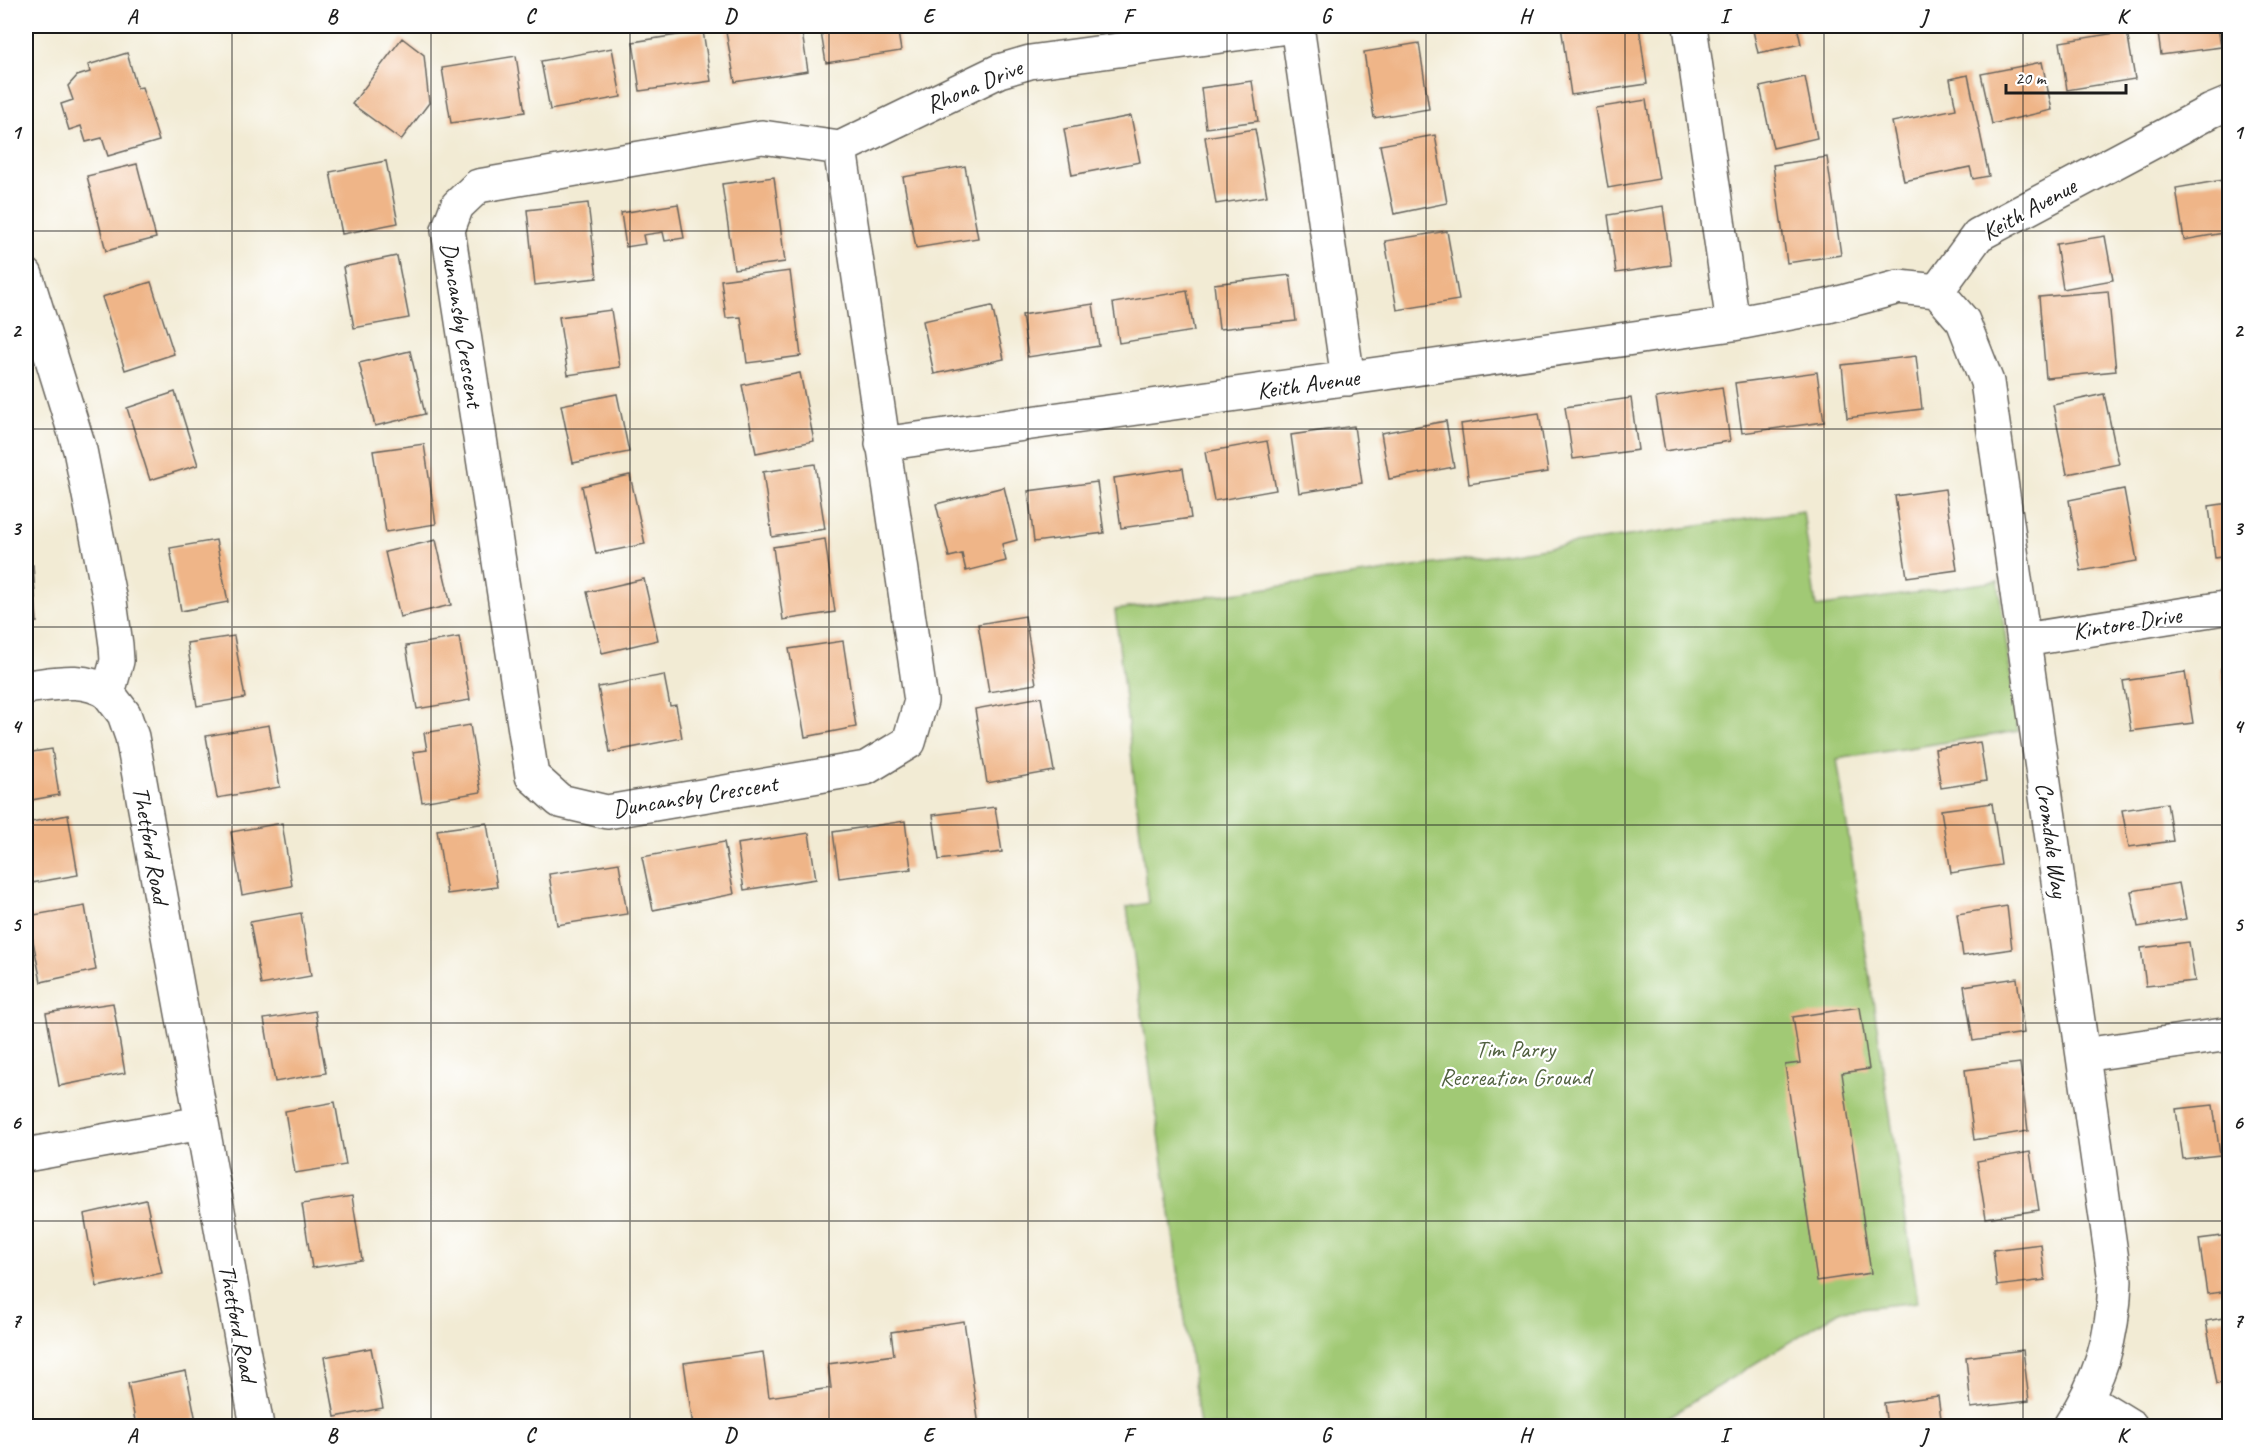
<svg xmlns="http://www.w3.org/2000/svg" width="2255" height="1452" font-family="Caveat,sans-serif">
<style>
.green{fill:#a1c975;stroke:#5e7248;stroke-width:1.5}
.building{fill:#efb588}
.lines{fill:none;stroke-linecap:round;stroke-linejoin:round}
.minor-casing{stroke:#67645c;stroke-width:36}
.minor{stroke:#fff;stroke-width:33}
.grid{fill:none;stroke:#1c1c1c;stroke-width:1.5;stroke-opacity:0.55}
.labels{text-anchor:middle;stroke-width:4.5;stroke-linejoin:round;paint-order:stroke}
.street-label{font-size:24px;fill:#1c1c1c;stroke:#fff}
.park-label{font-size:24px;fill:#516140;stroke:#fff}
.neatline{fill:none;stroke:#1c1c1c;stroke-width:2}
.grid-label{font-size:20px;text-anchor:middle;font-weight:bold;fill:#1c1c1c}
</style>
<rect width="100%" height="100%" fill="#fff"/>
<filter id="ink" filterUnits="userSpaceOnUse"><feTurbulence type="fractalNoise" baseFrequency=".0167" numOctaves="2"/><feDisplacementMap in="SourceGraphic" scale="12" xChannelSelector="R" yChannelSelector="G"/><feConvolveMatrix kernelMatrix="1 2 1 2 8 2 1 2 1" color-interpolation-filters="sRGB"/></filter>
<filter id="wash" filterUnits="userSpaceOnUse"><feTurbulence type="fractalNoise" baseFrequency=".008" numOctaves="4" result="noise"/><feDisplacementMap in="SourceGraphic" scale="24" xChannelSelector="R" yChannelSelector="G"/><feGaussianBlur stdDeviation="1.35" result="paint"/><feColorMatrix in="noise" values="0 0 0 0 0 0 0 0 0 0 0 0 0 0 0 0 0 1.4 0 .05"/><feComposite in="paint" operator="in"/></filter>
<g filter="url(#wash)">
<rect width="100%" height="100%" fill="#f2ebd4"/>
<!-- green -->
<path class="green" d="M 1803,511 L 1816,607 L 1998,581 L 2018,731 L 1837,759 L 1918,1302 L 1841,1310 L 1654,1426 L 1200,1426 L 1127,907 L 1148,903 L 1115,610 Z"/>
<g id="blocks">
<!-- building -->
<path class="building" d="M 767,26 L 801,26 L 808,71 L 735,82 L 726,32 Z
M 820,26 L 897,26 L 901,51 L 826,63 Z
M 906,26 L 944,26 L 944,27 L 908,33 Z
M 1561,26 L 1639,26 L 1647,84 L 1571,95 Z
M 1752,26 L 1797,26 L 1801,44 L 1758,53 Z
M 2157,26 L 2218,26 L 2221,47 L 2161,55 Z
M 703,31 L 711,81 L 640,91 L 633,42 Z
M 2127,31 L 2135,79 L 2067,90 L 2060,42 Z
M 402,38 L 424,55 L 429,103 L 401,140 L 352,104 Z
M 1419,43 L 1429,109 L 1374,118 L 1364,52 Z
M 612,48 L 621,97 L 550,110 L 541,61 Z
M 127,53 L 137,88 L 142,87 L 159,141 L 108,156 L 102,138 L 86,142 L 81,126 L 69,130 L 61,104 L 73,100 L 68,86 L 77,76 L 90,72 L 88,65 Z
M 516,56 L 525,112 L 451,123 L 442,68 Z
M 2042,62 L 2052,110 L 1992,124 L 1981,74 Z
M 1968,75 L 1989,176 L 1973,179 L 1970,167 L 1904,181 L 1892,122 L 1956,109 L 1950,79 Z
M 1805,77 L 1817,138 L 1773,148 L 1760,87 Z
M 1252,81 L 1258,121 L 1206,128 L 1201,88 Z
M 1646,100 L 1659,179 L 1608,188 L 1595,108 Z
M 1131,116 L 1140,162 L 1072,175 L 1064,129 Z
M 1255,129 L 1267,196 L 1216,204 L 1205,137 Z
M 1435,135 L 1447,203 L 1394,214 L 1380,145 Z
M 1827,157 L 1841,255 L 1787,263 L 1773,165 Z
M 386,161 L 398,223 L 342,234 L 330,172 Z
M 137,164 L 156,238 L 106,251 L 87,176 Z
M 965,166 L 978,238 L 916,248 L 903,177 Z
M 774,177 L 785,262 L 734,269 L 722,184 Z
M 2229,179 L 2229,232 L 2184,240 L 2176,188 Z
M 588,203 L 597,278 L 535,285 L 527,210 Z
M 678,204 L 684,238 L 665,241 L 663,232 L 643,235 L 645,244 L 626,247 L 621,213 Z
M 1663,206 L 1671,265 L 1616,273 L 1608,215 Z
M 1447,231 L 1459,300 L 1397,310 L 1385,241 Z
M 2105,236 L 2113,280 L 2063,289 L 2056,244 Z
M 397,256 L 409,318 L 354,328 L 343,267 Z
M 790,271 L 801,356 L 747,363 L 741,317 L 726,318 L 721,280 Z
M 1290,275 L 1296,321 L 1219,329 L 1214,284 Z
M 151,282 L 174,354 L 125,370 L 102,297 Z
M 1187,291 L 1194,331 L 1119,343 L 1113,303 Z
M 2108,291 L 2116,371 L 2046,378 L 2039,297 Z
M 1093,304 L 1099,346 L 1028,357 L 1022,315 Z
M 992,306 L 1004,359 L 934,374 L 923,321 Z
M 611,310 L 620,367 L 568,375 L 559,317 Z
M 410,351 L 425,414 L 375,426 L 359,363 Z
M 1916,356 L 1922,409 L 1847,418 L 1842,365 Z
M 1817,372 L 1824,422 L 1742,433 L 1735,383 Z
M 800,373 L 814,441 L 756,453 L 742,385 Z
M 1722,387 L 1730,441 L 1665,451 L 1656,398 Z
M 175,392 L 198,465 L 150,480 L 127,408 Z
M 617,394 L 629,452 L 573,463 L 561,405 Z
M 2104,394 L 2119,464 L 2067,474 L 2053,405 Z
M 1631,398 L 1638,450 L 1573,459 L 1565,407 Z
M 1539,413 L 1548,472 L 1469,484 L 1461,424 Z
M 1446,421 L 1454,467 L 1389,479 L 1381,433 Z
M 1354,426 L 1362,483 L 1299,493 L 1291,435 Z
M 1267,441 L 1276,490 L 1214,501 L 1205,452 Z
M 424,444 L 436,524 L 386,532 L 373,451 Z
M 815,464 L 825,529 L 772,537 L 763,472 Z
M 1183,468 L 1191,518 L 1121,528 L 1114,478 Z
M 630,475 L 645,544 L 596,554 L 582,486 Z
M 1097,482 L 1104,533 L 1034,542 L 1028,491 Z
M 1004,487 L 1017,540 L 1002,544 L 1006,561 L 966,571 L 962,554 L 949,557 L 936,504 Z
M 1945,489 L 1957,570 L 1907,577 L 1895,496 Z
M 2124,489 L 2137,561 L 2081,571 L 2069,500 Z
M 2229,503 L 2229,556 L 2215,558 L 2209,506 Z
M 825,539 L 835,612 L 783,620 L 773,547 Z
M 216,540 L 228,602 L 181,611 L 170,548 Z
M 436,540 L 451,605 L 400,617 L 385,552 Z
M 26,565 L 33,565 L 37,622 L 26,623 Z
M 644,579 L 658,640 L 602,653 L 587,592 Z
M 1025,616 L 1036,684 L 989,692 L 978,624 Z
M 234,636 L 245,698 L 197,706 L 187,643 Z
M 459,637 L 470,700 L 417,709 L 406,646 Z
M 843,641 L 856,727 L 805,737 L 789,649 Z
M 2229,667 L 2229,715 L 2228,715 L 2221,669 Z
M 2185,672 L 2193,723 L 2131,731 L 2123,681 Z
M 664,675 L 670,706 L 676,705 L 682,738 L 610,752 L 598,687 Z
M 1041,697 L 1054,771 L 987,783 L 975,709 Z
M 269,725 L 280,787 L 217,798 L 206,736 Z
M 470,725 L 481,792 L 422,802 L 413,752 L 427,750 L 424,733 Z
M 1980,742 L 1986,781 L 1941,788 L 1935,749 Z
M 52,749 L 59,795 L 26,801 L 26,753 Z
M 1992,803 L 2001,865 L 1951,873 L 1941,810 Z
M 2167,803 L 2173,841 L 2129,847 L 2122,810 Z
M 995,807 L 1002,852 L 939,860 L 933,815 Z
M 68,815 L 78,875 L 26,884 L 26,823 Z
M 905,821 L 911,869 L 839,878 L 833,832 Z
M 282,823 L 292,886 L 242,895 L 231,832 Z
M 487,823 L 497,887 L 447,894 L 437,830 Z
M 809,833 L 816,879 L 744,890 L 737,844 Z
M 724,842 L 734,894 L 653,910 L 642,857 Z
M 619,863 L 627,914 L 557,925 L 549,874 Z
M 2179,883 L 2186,919 L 2138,927 L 2131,891 Z
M 85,906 L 96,970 L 41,982 L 28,916 Z
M 2007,906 L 2012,949 L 1963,956 L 1957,914 Z
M 301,913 L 311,976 L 261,985 L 250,922 Z
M 2189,942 L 2195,981 L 2146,986 L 2141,948 Z
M 2017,978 L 2024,1033 L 1973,1041 L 1964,986 Z
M 113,1003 L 125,1073 L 59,1086 L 46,1013 Z
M 1860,1007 L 1869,1069 L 1842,1073 L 1871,1273 L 1817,1281 L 1785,1065 L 1800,1063 L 1793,1017 Z
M 315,1011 L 326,1073 L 275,1082 L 264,1019 Z
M 2020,1063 L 2028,1131 L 1974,1140 L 1965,1070 Z
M 335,1102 L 346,1165 L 295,1173 L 285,1111 Z
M 2213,1105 L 2220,1155 L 2183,1159 L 2176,1109 Z
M 2030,1152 L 2039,1210 L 1986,1218 L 1977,1161 Z
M 352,1196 L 362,1260 L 312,1268 L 302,1204 Z
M 146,1200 L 162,1273 L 97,1287 L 84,1214 Z
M 2229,1235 L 2229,1291 L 2207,1294 L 2199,1239 Z
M 2041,1244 L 2045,1280 L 1997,1286 L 1993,1250 Z
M 2229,1317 L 2229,1382 L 2217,1384 L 2206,1321 Z
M 964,1321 L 979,1426 L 693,1426 L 684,1363 L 763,1352 L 769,1397 L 831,1388 L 828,1364 L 894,1355 L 891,1332 Z
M 371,1348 L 383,1408 L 335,1417 L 324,1357 Z
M 2023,1350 L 2029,1401 L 1971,1408 L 1966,1357 Z
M 186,1371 L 197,1426 L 136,1426 L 128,1383 Z
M 1938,1396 L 1942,1426 L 1887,1426 L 1884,1403 Z"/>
</g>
</g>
<g filter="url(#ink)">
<use href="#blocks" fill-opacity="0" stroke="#67645c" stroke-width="1.5"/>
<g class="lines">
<defs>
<path id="minor" d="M 1297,26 L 1348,379
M 1690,26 L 1733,324
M 762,137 L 840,148 L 921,701 L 909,742 L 866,768 L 607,812 L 560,801 L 532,776 L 448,230 L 457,206 L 478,186 Z
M 840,148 L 999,71 L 1030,62 L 1295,26
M 26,275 L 80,450 L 110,601 L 116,645 L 117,661 L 108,693 L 124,714 L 132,737 L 257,1426
M 1937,291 L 1963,321 L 1987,382 L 2115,1281 C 2113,1338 2101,1378 2070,1426
M 882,444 L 1733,324 L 1828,306 L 1899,287 L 1937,291 L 1978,235 L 2211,111 L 2230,103
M 2024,640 L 2230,607
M 26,687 C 54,684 83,676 108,693
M 2083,1055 L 2230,1034
M 26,1155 L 201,1123
M 2087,1399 L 2131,1426"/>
</defs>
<!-- minor casing -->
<use href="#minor" class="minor-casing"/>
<!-- minor -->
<use href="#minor" class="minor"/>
</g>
</g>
<!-- grid -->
<path class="grid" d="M 232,26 L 232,1426M 431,26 L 431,1426M 630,26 L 630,1426M 829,26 L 829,1426M 1028,26 L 1028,1426M 1227,26 L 1227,1426M 1426,26 L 1426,1426M 1625,26 L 1625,1426M 1824,26 L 1824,1426M 2023,26 L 2023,1426M 26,231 L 2230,231M 26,429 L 2230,429M 26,627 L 2230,627M 26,825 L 2230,825M 26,1023 L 2230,1023M 26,1221 L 2230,1221"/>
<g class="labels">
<!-- street labels -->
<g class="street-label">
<text transform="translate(974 86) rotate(-23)" y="8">Rhona Drive</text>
<text transform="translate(2029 209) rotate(-29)" y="8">Keith Avenue</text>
<text transform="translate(462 325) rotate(81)" y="8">Duncansby Crescent</text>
<text transform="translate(1308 384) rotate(-8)" y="8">Keith Avenue</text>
<text transform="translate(2127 623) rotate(-9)" y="8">Kintore Drive</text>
<text transform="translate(695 796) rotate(-9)" y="8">Duncansby Crescent</text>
<text transform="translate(2052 840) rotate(82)" y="8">Cromdale Way</text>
<text transform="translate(151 845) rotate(80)" y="8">Thetford Road</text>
<text transform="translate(238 1323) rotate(79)" y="8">Thetford Road</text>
</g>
<!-- park labels -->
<g class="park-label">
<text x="1515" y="1057">Tim Parry<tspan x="1515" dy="28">Recreation Ground</tspan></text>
</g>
</g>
<!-- margin -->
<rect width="2255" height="1452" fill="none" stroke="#fff" stroke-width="66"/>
<!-- scale -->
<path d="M2006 84v9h120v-9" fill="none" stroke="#1c1c1c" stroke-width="3"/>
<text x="2015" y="84" font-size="18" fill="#1c1c1c" stroke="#ffffff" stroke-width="4.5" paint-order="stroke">20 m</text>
<rect x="33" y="33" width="2189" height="1386" class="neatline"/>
<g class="grid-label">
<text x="132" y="23">A</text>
<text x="332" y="23">B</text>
<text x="530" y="23">C</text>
<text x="730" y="23">D</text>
<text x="928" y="23">E</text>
<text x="1128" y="23">F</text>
<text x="1326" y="23">G</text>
<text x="1525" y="23">H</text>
<text x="1724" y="23">I</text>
<text x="1924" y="23">J</text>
<text x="2122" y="23">K</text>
<text x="16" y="139">1</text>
<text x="2238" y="139">1</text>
<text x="16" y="337">2</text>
<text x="2238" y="337">2</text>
<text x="16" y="535">3</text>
<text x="2238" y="535">3</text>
<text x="16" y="733">4</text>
<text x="2238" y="733">4</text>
<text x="16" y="931">5</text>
<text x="2238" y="931">5</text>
<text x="16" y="1129">6</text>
<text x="2238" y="1129">6</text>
<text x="16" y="1327">7</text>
<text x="2238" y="1327">7</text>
<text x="132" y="1442">A</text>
<text x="332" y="1442">B</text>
<text x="530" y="1442">C</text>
<text x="730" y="1442">D</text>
<text x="928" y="1442">E</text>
<text x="1128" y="1442">F</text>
<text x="1326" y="1442">G</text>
<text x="1525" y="1442">H</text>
<text x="1724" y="1442">I</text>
<text x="1924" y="1442">J</text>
<text x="2122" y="1442">K</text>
</g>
</svg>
